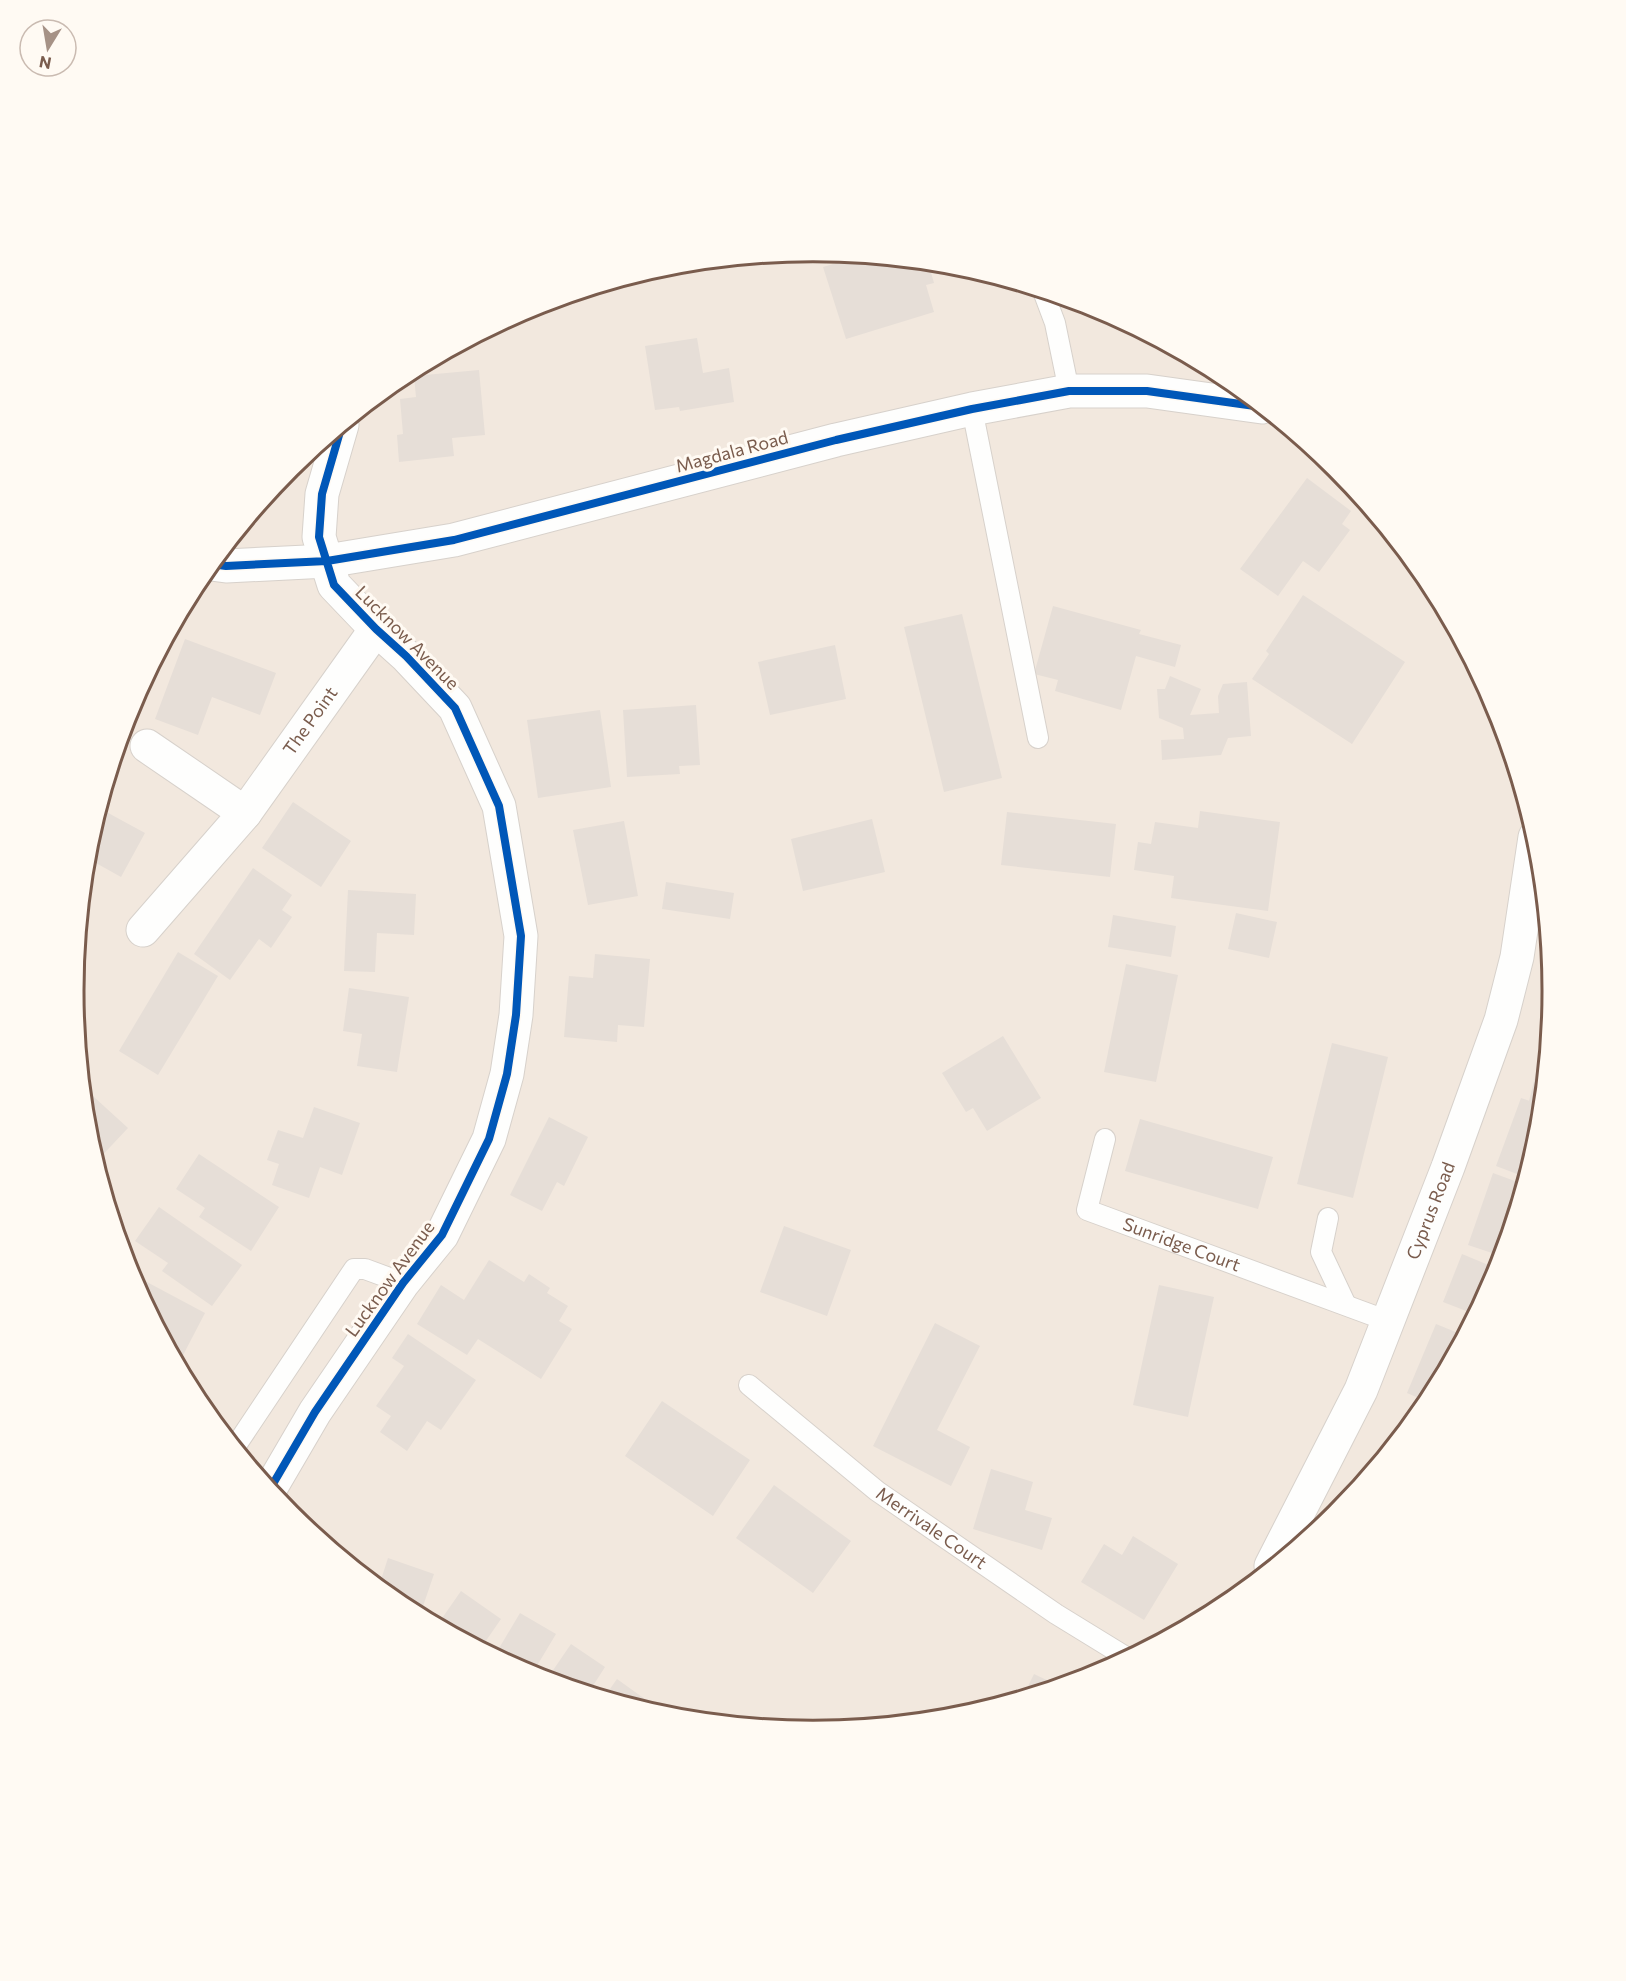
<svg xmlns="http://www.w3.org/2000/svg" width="1626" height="1981" font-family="Commissioner,sans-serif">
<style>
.residential{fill:#f2e8de}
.building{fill:#e6ded7}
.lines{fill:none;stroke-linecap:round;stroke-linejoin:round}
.lane-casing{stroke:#d7d1cb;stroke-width:22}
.street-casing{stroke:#d7d1cb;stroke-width:35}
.lane{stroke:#fefefd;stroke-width:20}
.street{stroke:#fefefd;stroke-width:33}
.cycleway-casing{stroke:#fffaf3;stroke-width:11}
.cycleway{stroke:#0057b8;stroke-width:8}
.labels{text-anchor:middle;stroke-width:6;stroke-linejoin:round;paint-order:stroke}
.street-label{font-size:18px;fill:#7a5c4d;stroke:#fffaf3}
.rim{fill:none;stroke:#7a5c4d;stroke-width:3}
</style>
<rect width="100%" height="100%" fill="#f9f5f0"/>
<!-- residential -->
<path class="residential" d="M76 991a737 737 0 1 1 1474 0a737 737 0 1 1-1474 0Z"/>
<!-- building -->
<path class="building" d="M 860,256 L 928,262 L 934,283 L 926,285 L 934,312 L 846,339 L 823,267 Z
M 697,338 L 703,373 L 729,368 L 734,402 L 680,411 L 679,407 L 655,410 L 645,346 Z
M 479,370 L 485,435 L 452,438 L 454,456 L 399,462 L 397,435 L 403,434 L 400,399 L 416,397 L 414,376 Z
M 1307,478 L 1351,511 L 1342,524 L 1350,530 L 1319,572 L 1303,561 L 1278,596 L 1240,569 Z
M 1303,595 L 1405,662 L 1352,744 L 1252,679 L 1269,654 L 1266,651 Z
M 1053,606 L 1141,630 L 1139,634 L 1181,645 L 1175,667 L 1136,656 L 1121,710 L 1055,691 L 1058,680 L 1034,674 Z
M 962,614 L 1002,778 L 944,792 L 904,627 Z
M 185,639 L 276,673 L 260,715 L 212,697 L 198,735 L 155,719 Z
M 835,645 L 846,699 L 770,715 L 758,662 Z
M 1170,676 L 1201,689 L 1190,715 L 1219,713 L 1218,696 L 1223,684 L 1247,682 L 1251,736 L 1228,738 L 1221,755 L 1162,760 L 1161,740 L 1184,739 L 1183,728 L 1159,718 L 1157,689 L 1165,689 Z
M 696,705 L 700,765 L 679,766 L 680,774 L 627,777 L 623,710 Z
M 600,710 L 611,787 L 538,798 L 527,720 Z
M 293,802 L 351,841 L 321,887 L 262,848 Z
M 99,808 L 145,833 L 121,877 L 87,858 L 88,846 Z
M 1200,811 L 1280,822 L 1268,911 L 1171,898 L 1174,876 L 1134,870 L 1138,842 L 1151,844 L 1155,822 L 1198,828 Z
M 1007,812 L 1116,824 L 1110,877 L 1001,865 Z
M 872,819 L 885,872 L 803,891 L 791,839 Z
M 624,821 L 638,896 L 588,905 L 573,830 Z
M 253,868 L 292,895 L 282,910 L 292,917 L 271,948 L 259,939 L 230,980 L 194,954 Z
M 666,882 L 734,893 L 730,919 L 662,909 Z
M 348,890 L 416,894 L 414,935 L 377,933 L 375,972 L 344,971 Z
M 1236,913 L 1277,922 L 1269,958 L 1228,949 Z
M 1113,915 L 1176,926 L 1171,957 L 1108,947 Z
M 178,952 L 218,976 L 158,1075 L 119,1051 Z
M 595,954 L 650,959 L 644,1027 L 618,1025 L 617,1042 L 564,1037 L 569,976 L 593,978 Z
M 1126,964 L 1178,975 L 1156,1082 L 1104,1072 Z
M 349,988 L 409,997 L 397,1072 L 357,1066 L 362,1034 L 343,1031 Z
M 1003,1036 L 1041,1098 L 987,1131 L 973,1108 L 966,1112 L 942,1073 Z
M 1332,1043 L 1388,1057 L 1353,1198 L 1297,1184 Z
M 1537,1069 L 1545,1071 L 1541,1104 L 1529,1101 Z
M 83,1087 L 128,1128 L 96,1162 L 88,1134 Z
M 1521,1098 L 1541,1105 L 1538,1135 L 1525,1177 L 1496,1166 Z
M 314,1107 L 360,1123 L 342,1175 L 320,1167 L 309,1198 L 272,1185 L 279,1164 L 267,1160 L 278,1130 L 303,1138 Z
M 549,1117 L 588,1137 L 564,1186 L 557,1182 L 542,1211 L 510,1195 Z
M 1140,1119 L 1273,1157 L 1258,1209 L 1125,1171 Z
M 199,1154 L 279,1207 L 251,1251 L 199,1217 L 205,1208 L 176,1189 Z
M 1493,1173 L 1523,1184 L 1501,1256 L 1468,1245 Z
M 159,1207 L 242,1265 L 212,1306 L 162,1271 L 168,1263 L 135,1241 Z
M 784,1226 L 851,1250 L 827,1316 L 760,1292 Z
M 1462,1254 L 1498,1269 L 1474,1314 L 1443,1302 Z
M 489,1260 L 524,1282 L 529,1274 L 550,1288 L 547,1293 L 568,1306 L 559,1321 L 572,1329 L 541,1379 L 478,1339 L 467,1355 L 417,1324 L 441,1285 L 464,1300 Z
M 130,1273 L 205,1313 L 180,1361 L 175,1358 Z
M 1159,1285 L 1214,1297 L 1188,1417 L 1133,1405 Z
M 935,1323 L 980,1346 L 937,1430 L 970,1447 L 951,1486 L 873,1446 Z
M 1436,1324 L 1463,1335 L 1428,1402 L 1407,1393 Z
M 408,1334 L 476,1380 L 441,1430 L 427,1421 L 407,1451 L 380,1432 L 391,1416 L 376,1406 L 404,1366 L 392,1358 Z
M 662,1401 L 750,1460 L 713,1516 L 625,1456 Z
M 1412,1407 L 1421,1409 L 1405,1429 Z
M 991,1469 L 1033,1482 L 1025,1510 L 1052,1518 L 1042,1550 L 973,1529 Z
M 774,1485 L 851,1541 L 813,1593 L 736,1538 Z
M 320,1536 L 364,1565 L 360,1571 L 319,1537 Z
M 1133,1536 L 1178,1564 L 1144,1620 L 1081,1582 L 1104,1544 L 1122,1555 Z
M 388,1558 L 434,1574 L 420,1615 L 402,1605 L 379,1586 Z
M 461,1591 L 501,1619 L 481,1648 L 438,1624 Z
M 520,1613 L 556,1634 L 532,1674 L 495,1655 Z
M 571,1644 L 605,1667 L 589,1692 L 547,1679 Z
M 1034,1674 L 1057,1685 L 1023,1696 Z
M 617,1679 L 656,1707 L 653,1711 L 605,1696 Z"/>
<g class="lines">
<defs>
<g id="lane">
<path d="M 1043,291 L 1055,323 L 1069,391"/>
<path d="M 972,409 L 1038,738"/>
<path id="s1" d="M 1105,1139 L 1087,1210 L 1388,1321"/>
<path d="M 1328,1218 L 1321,1252 L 1346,1305"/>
<path id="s2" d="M 749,1385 L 877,1491 L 1056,1614 L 1126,1657"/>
<path d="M 235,1447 L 354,1269 L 365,1269 L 403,1283"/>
</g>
<g id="street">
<path d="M 211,564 L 226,566 L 327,561 L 454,540 L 836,440 L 972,409 L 1069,391 L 1147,391 L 1262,407"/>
<path d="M 147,746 L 245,813"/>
<path id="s3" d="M 143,930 L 245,813 L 376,629"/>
<path d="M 270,1489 L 315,1412 L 403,1283 L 442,1235 L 489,1139 L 507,1074 L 516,1015 L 521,936 L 499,806 L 455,708 L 406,656 L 376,629 L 334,585 L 319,537 L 322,494 L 342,425"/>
<path id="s4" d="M 1271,1566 L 1361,1390 L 1448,1167 L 1501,1020 L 1517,957 L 1535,837"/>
</g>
</defs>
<!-- lane casing -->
<use href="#lane" class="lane-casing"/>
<!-- street casing -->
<use href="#street" class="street-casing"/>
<!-- lane -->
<use href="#lane" class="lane"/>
<!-- street -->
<use href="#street" class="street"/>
<defs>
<path id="cycleway" d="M 211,564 L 226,566 L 327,561 L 454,540 L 836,440 L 972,409 L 1069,391 L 1147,391 L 1262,407
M 270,1489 L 315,1412 L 403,1283 L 442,1235 L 489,1139 L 507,1074 L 516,1015 L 521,936 L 499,806 L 455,708 L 406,656 L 376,629 L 334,585 L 319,537 L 322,494 L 342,425"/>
</defs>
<!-- cycleway casing -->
<use href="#cycleway" class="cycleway-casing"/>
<!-- cycleway -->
<use href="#cycleway" class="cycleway"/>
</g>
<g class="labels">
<!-- street labels -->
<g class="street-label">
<text transform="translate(732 452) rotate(-15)" y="6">Magdala Road</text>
<text transform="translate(407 638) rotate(45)" y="6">Lucknow Avenue</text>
<text dy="6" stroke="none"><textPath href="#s3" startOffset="268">The Point</textPath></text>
<text dy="6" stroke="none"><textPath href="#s4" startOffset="390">Cyprus Road</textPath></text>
<text dy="6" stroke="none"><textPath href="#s1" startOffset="174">Sunridge Court</textPath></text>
<text transform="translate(390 1279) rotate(-54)" y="6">Lucknow Avenue</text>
<text dy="6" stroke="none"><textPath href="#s2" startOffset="232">Merrivale Court</textPath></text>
</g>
</g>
<!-- crop -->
<path d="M0 0H1626V1981H0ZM84 991a729 729 0 1 1 1458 0a729 729 0 1 1-1458 0Z" fill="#fffaf3" fill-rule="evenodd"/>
<path class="rim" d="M84 991a729 729 0 1 1 1458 0a729 729 0 1 1-1458 0Z"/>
<!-- north arrow -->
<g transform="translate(48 48) rotate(191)"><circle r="28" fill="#fffaf3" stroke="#cabbb1" stroke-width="1.5"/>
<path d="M0-4.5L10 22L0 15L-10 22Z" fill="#a69286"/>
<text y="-9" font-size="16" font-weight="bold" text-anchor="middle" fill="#7a5c4d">N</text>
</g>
</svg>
